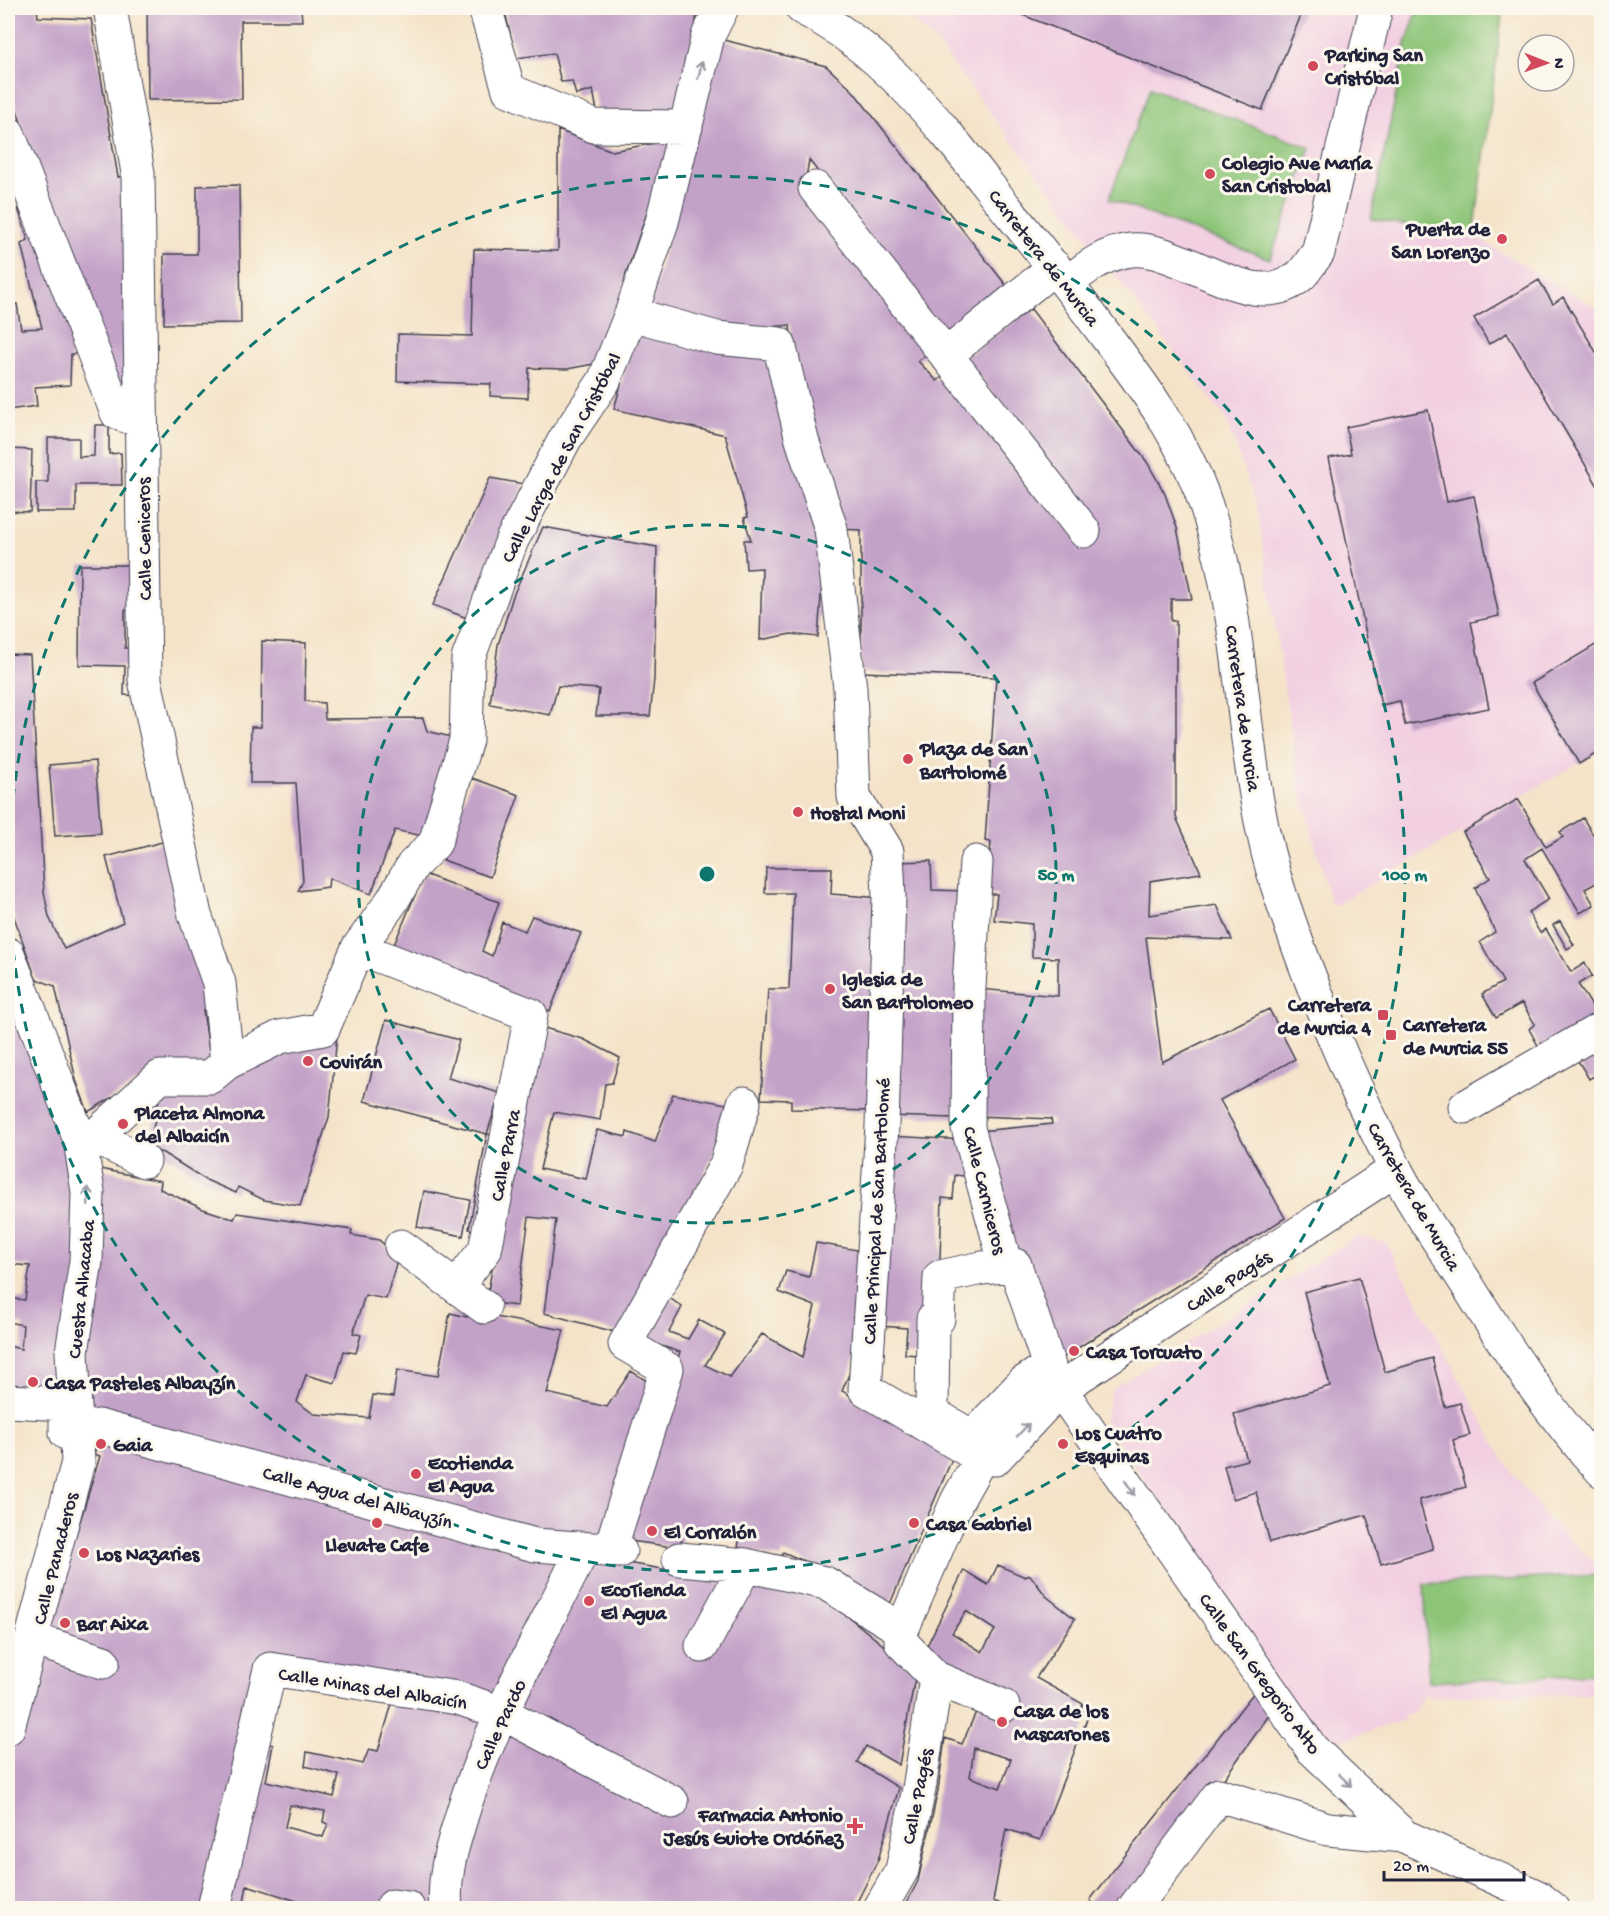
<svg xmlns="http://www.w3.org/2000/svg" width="1609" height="1916" font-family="'Gochi Hand',sans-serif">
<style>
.built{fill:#f2cfe1}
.green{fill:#8dc578;stroke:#58745a;stroke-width:1.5}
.building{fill:#c3a2c8;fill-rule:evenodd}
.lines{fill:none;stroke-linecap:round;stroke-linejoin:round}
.minor-casing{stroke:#423f50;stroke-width:35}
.major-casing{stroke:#423f50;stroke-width:35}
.minor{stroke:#fff;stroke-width:33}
.major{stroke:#fff;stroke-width:33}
.oneway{stroke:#9c9ca7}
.ring{fill:none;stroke:#0f766e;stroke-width:3;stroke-dasharray:10 8}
.poi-dot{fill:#d1495b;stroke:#fbf7ec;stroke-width:2}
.labels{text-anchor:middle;stroke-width:6;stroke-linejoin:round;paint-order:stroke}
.poi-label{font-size:20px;font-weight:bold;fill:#22223b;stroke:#fbf7ec;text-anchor:start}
.street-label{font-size:20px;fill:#22223b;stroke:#fbf7ec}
.centre{fill:#0f766e;stroke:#fbf7ec;stroke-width:3}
.ring-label{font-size:18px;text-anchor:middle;font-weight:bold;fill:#0f766e;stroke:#fbf7ec;stroke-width:6;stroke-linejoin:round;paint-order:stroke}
</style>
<rect width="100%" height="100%" fill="#fbf7ec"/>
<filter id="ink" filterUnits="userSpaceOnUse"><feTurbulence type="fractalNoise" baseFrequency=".0167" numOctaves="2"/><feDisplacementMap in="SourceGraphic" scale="12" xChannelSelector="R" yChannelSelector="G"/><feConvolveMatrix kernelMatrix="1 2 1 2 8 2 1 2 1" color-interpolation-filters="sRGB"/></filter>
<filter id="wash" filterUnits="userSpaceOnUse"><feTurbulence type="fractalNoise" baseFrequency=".008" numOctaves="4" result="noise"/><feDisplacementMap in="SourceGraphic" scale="24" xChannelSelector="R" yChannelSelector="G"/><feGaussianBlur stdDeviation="1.35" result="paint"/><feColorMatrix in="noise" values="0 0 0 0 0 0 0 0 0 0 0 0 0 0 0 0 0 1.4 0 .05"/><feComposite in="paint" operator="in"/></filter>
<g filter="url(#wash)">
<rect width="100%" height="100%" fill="#f4e3c8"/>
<!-- built -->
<path class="built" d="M 896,8 L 1418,8 L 1406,44 L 1371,219 L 1474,236 L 1601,311 L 1601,750 L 1332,907 L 1299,785 L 1257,506 L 1226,419 L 933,38 Z
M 1358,1236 L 1386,1243 L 1503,1459 L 1546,1517 L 1601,1570 L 1601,1694 L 1426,1696 L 1425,1693 L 1412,1715 L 1403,1715 L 1405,1720 L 1321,1747 L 1287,1703 L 1247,1627 L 1230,1611 L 1105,1420 L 1112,1389 Z"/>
<!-- green -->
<path class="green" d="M 1418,8 L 1503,8 L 1474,236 L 1371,219 L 1406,44 Z
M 1150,88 L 1311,148 L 1270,259 L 1109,199 Z
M 1601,1575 L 1601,1674 L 1429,1682 L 1424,1584 Z"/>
<g id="blocks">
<!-- building -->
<path class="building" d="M 8,8 L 37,8 L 38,17 L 91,19 L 118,177 L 127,175 L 137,390 L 115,395 L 69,273 L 8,82 Z
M 147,8 L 301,8 L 302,21 L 241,21 L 242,99 L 148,100 Z
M 504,8 L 698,8 L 680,116 L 597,111 L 593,90 L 576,95 L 572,81 L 561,82 L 554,53 L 516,58 Z
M 1005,8 L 1304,8 L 1262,110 Z
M 716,38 L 826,66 L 853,91 L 1006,285 L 945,335 L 809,160 L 803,195 L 927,354 L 918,361 L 937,381 L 945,375 L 1081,543 L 1101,529 L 964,358 L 1031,309 L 1147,462 L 1165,494 L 1177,528 L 1192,599 L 1171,599 L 1171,621 L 1176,621 L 1176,817 L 1201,873 L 1150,881 L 1149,915 L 1217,905 L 1232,940 L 1146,937 L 1162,1062 L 1269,1009 L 1295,1059 L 1220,1100 L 1285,1218 L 1049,1366 L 980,1131 L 1052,1124 L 1051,1119 L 976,1116 L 978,989 L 1058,996 L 1058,958 L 1032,957 L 1032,924 L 994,920 L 997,894 L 980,894 L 989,863 L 991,842 L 985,841 L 996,677 L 861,672 L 861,530 L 836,529 L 792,345 L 790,325 L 718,332 L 648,316 Z
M 558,130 L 612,151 L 672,140 L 626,274 L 618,319 L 599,363 L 567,369 L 529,368 L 528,398 L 490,396 L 491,384 L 397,381 L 398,334 L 472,336 L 474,249 L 558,251 Z
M 239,185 L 241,323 L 164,324 L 164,254 L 197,254 L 197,186 Z
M 18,208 L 30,209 L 88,352 L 71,354 L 70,385 L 35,387 L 37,406 L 8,410 L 8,304 L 17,304 L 21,329 L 42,328 L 21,244 L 28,240 Z
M 1539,280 L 1553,304 L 1563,297 L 1602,362 L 1602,493 L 1507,333 L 1489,344 L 1474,318 Z
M 639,321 L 773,358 L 826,529 L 818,637 L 791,634 L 760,640 L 762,568 L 746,569 L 744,540 L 751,540 L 744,518 L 748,517 L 725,435 L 614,409 Z
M 1428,410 L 1447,502 L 1474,496 L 1499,616 L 1471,622 L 1489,708 L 1405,725 L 1400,701 L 1381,705 L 1329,458 L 1351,454 L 1346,427 Z
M 95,425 L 109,425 L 109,454 L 121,453 L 122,485 L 76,485 L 76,512 L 36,512 L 36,482 L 48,482 L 48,438 L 79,438 L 79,457 L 94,456 Z
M 8,449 L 32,450 L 30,512 L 8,511 Z
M 490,478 L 524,484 L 467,618 L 433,605 Z
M 543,527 L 657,547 L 654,679 L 650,716 L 596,716 L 599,689 L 558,686 L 550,715 L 490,704 L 498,645 L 513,596 Z
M 80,565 L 140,565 L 140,610 L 125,610 L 125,648 L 143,649 L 143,696 L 124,695 L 125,666 L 79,665 Z
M 262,641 L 306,643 L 305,701 L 324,703 L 325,719 L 423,718 L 427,731 L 455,738 L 428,837 L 395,830 L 371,894 L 329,878 L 328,887 L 298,891 L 303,881 L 296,783 L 250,783 L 251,727 L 261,727 Z
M 1602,641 L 1602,750 L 1579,764 L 1532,683 Z
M 8,654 L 30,655 L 44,892 L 49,917 L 64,949 L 123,922 L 106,857 L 166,841 L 185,921 L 180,923 L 214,991 L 215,1006 L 203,1010 L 211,1065 L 158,1070 L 88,1112 L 76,1080 L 55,986 L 36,979 L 8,900 Z
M 95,761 L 101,833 L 55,836 L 49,765 Z
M 472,778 L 519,795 L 490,877 L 443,860 Z
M 1518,799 L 1546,847 L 1563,837 L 1560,832 L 1583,818 L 1595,838 L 1602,835 L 1602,880 L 1585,889 L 1594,905 L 1580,913 L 1542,848 L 1525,859 L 1549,899 L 1528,912 L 1540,933 L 1546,929 L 1571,972 L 1585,963 L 1592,976 L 1578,984 L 1599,1017 L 1541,1051 L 1529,1029 L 1535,1024 L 1522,1003 L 1496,1018 L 1482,994 L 1503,982 L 1480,942 L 1495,932 L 1475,888 L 1490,878 L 1463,832 Z
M 931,861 L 932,890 L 968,891 L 954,1118 L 887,1116 L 894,862 Z
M 766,868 L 832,868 L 831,894 L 883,898 L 870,1111 L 791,1109 L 791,1100 L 761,1099 L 768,989 L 789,989 L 793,893 L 765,893 Z
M 424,874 L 499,902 L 482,951 L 492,956 L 502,922 L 525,931 L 532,916 L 581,933 L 550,1011 L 393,947 Z
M 1560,921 L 1574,945 L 1567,949 L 1553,925 Z
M 8,984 L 82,1188 L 66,1404 L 8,1401 L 8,1346 L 21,1349 L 23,1325 L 8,1322 L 8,1298 L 25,1300 L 30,1266 L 8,1264 Z
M 386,1020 L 459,1040 L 448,1078 L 500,1093 L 487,1134 L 364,1101 Z
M 537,1026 L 583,1039 L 620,1058 L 612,1083 L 605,1084 L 600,1120 L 554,1112 L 540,1169 L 586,1179 L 597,1130 L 626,1137 L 627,1132 L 655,1142 L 673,1094 L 737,1106 L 626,1335 L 544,1313 L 556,1220 L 529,1217 L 517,1306 L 486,1302 Z
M 337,1036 L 329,1117 L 300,1206 L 264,1200 L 238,1187 L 236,1193 L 206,1180 L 163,1153 L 149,1149 L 162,1084 Z
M 1602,1037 L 1602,1087 L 1594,1076 L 1589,1079 L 1574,1054 Z
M 487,1134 L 501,1137 L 483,1232 L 469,1229 Z
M 889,1136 L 965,1140 L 974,1177 L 955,1175 L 953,1199 L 942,1198 L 938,1319 L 932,1356 L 905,1354 L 907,1328 L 880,1326 Z
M 100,1169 L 161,1181 L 160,1189 L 203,1209 L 234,1219 L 237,1213 L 352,1230 L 351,1235 L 379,1240 L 398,1257 L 386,1299 L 365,1295 L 353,1333 L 361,1335 L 356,1353 L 344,1351 L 335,1383 L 306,1375 L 297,1402 L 314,1414 L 369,1418 L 373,1395 L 393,1397 L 397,1370 L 438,1376 L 450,1313 L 467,1317 L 469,1312 L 564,1330 L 547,1393 L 607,1407 L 631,1371 L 658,1388 L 612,1539 L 588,1543 L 87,1416 L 83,1347 Z
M 424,1191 L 470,1200 L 463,1236 L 417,1227 Z
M 816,1243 L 869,1252 L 852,1367 L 842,1391 L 955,1452 L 890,1604 L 835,1574 L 783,1552 L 781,1558 L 738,1549 L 740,1533 L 684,1527 L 680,1548 L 624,1540 L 641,1457 L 680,1352 L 636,1338 L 661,1292 L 682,1307 L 669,1332 L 688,1339 L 699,1320 L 725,1334 L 705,1365 L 730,1377 L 762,1334 L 803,1357 L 815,1306 L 779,1292 L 786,1271 L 809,1277 Z
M 1359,1277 L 1385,1372 L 1432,1358 L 1445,1407 L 1460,1403 L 1470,1435 L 1453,1440 L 1466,1487 L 1419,1500 L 1433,1549 L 1381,1564 L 1366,1515 L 1270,1542 L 1256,1492 L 1233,1499 L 1224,1466 L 1247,1460 L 1234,1414 L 1330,1386 L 1304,1292 Z
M 100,1434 L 567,1565 L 502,1702 L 260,1657 L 208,1908 L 8,1908 L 8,1779 L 11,1769 L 8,1767 L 8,1757 L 100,1456 L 94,1454 Z
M 585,1556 L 823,1596 L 916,1672 L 899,1765 L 866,1746 L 857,1762 L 899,1788 L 878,1860 L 854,1908 L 462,1908 L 450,1900 L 506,1728 L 680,1812 L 689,1800 L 512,1710 Z
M 998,1565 L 1025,1577 L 1030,1575 L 1046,1596 L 1075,1619 L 1036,1678 L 1083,1704 L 1081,1709 L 1089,1714 L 1040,1840 L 1006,1829 L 993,1901 L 1006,1906 L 1005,1908 L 904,1908 L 918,1881 L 938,1790 L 945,1738 L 962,1744 L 980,1703 L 1016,1697 L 995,1684 L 986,1694 L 922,1656 L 964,1570 L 988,1585 ZM 966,1611 L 995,1630 L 982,1652 L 952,1633 ZM 974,1748 L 1011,1759 L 1000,1788 L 970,1777 Z
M 1255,1691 L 1270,1714 L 1218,1787 L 1127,1908 L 1097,1908 L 1090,1900 Z
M 394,1697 L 490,1717 L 433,1907 L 387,1899 L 382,1908 L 294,1908 L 297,1901 L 247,1885 L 243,1908 L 221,1908 L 258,1741 L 273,1745 L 266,1781 L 334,1797 L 339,1775 L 305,1766 L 307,1752 L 363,1764 L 369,1749 L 378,1751 ZM 290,1805 L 325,1811 L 323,1822 L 328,1824 L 323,1837 L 285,1827 Z"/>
</g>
</g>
<g filter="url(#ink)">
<use href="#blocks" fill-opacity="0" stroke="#423f50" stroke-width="1.5"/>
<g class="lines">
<defs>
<path id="minor" d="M 110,8 L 138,173 L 145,680 L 195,915 L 219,983 L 227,1063
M 485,8 L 509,90 L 594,126 L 686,127
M 8,133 L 117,413 L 141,421
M 815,188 L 1084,531
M 1067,283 C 1087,267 1105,253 1131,250 C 1182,245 1254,319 1301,275 C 1307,269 1312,260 1318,253 L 1376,8
M 631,314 L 717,338 L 779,344 L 802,440 L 831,529 L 850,688 L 854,797 L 887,851 L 889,897 L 882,1126 L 865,1389 L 981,1458 L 995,1459 L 1060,1389 L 1395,1170
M 946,355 L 1055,267
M 976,862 L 969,988 L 968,1128 L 1006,1266
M 358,948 L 531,1015 L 485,1250 L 457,1286
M 8,954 L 80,1140 L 88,1192 L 86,1261 L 72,1352 L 78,1462 L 8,1728
M 1465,1107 L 1602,1028
M 94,1137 L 144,1161
M 80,1140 L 94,1137 L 160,1077 L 210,1077 L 227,1063 L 280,1037 L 323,1029 L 358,948 L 392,901 L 413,865 L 435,843 L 466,740 L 468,659 L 512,540 L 565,439 L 604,381 L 631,314 L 662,222 L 708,36 L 722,8
M 401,1246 L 484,1307
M 1015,1265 L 1049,1366 L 1023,1383 L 972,1437 L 932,1413 L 933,1319 L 938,1319 L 940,1277 L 982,1268 Z
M 1060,1389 L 1312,1749 L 1404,1836 L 1538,1897 L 1552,1908
M 8,1401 L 66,1404 L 66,1433
M 98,1426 L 535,1545 L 620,1551
M 610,1550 L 667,1369 L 625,1344 L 726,1165 L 744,1103
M 679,1559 L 746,1565 L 825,1583 L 902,1630
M 41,1642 L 103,1662
M 702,1646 L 746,1565
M 936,1678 L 1003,1706
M 214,1908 L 270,1669 L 458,1698 L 502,1713 L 672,1802
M 392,1908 L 393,1906 L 408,1908
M 446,1908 C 443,1881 450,1854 458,1828 C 486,1730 539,1640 583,1549
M 880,1908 L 902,1870 L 919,1789 L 936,1678 L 901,1642 L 902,1630 L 957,1501 L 981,1458 L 979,1441 L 1032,1387 L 1060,1389
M 1134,1908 L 1219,1795 L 1328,1829 L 1404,1836"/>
<path id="major" d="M 802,8 C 892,54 952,141 1014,218 C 1047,258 1078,298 1109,340 C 1151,396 1190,449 1210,518 C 1248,641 1239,775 1281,897 C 1312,989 1349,1079 1394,1166 C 1414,1207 1442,1245 1466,1283 C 1507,1349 1549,1413 1602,1471"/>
</defs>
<!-- minor casing -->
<use href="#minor" class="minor-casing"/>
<!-- major casing -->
<use href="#major" class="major-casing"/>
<!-- minor -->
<use href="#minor" class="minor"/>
<!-- major -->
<use href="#major" class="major"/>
</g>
<!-- one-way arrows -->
<defs><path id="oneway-shaft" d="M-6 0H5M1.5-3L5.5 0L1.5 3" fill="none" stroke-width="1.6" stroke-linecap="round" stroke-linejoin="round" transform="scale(1.5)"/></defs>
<g class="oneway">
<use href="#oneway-shaft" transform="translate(700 70) rotate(-77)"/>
<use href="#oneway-shaft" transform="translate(88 1196) rotate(-92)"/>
<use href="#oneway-shaft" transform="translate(1023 1430) rotate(-47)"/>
<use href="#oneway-shaft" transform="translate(1130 1488) rotate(56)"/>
<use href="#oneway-shaft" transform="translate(1345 1780) rotate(44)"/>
</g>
</g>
<!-- distance rings -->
<g class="ring">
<circle cx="707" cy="874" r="349"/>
<circle cx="707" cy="874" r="698"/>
</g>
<!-- markers -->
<g class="poi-dot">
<circle cx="1313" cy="66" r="6"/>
<circle cx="1210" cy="174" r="6"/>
<circle cx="1502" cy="239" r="6"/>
<circle cx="908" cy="759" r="6"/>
<circle cx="798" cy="812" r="6"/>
<circle cx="830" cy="989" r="6"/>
<rect x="1377" y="1009" width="12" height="12" rx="3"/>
<rect x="1385" y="1029" width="12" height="12" rx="3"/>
<circle cx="308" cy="1061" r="6"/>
<circle cx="123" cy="1124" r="6"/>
<circle cx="1074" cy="1351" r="6"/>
<circle cx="33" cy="1382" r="6"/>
<circle cx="101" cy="1444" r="6"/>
<circle cx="1063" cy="1444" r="6"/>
<circle cx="416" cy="1474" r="6"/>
<circle cx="377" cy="1523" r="6"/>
<circle cx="914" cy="1523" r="6"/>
<circle cx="652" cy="1531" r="6"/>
<circle cx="84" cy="1553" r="6"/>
<circle cx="589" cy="1601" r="6"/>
<circle cx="65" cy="1623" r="6"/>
<circle cx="1002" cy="1722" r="6"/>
<path d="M852 1817h6v6h6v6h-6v6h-6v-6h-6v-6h6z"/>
</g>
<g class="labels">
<!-- poi labels -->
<g class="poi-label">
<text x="1325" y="61">Parking San<tspan x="1325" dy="23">Cristóbal</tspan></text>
<text x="1222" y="169">Colegio Ave María<tspan x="1222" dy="23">San Cristobal</tspan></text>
<text x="1490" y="235" text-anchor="end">Puerta de<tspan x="1490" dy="23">San Lorenzo</tspan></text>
<text x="920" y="755">Plaza de San<tspan x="920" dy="23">Bartolomé</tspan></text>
<text x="810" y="819">Hostal Moni</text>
<text x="842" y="985">Iglesia de<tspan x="842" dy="23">San Bartolomeo</tspan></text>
<text x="1371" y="1011" text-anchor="end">Carretera<tspan x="1371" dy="23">de Murcia 4</tspan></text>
<text x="1403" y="1031">Carretera<tspan x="1403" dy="23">de Murcia 55</tspan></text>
<text x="320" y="1068">Covirán</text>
<text x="135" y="1119">Placeta Almona<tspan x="135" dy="23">del Albaicín</tspan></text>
<text x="1086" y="1358">Casa Torcuato</text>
<text x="45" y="1389">Casa Pasteles Albayzín</text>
<text x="1075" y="1439">Los Cuatro<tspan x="1075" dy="23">Esquinas</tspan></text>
<text x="113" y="1451">Gaia</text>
<text x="428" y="1469">Ecotienda<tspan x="428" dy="23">El Agua</tspan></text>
<text x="926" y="1530">Casa Gabriel</text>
<text x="664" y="1538">El Corralón</text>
<text x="377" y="1551" text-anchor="middle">Llevate Cafe</text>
<text x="96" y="1560">Los Nazaries</text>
<text x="601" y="1596">EcoTienda<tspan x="601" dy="23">El Agua</tspan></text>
<text x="77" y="1630">Bar Aixa</text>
<text x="1014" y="1717">Casa de los<tspan x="1014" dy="23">Mascarones</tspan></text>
<text x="843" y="1821" text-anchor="end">Farmacia Antonio<tspan x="843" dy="23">Jesús Guiote Ordóñez</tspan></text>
</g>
<!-- street labels -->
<g class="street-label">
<text transform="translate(1045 257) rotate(52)" y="7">Carretera de Murcia</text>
<text transform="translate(560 457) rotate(-62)" y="7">Calle Larga de San Cristóbal</text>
<text transform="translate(143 539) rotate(-91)" y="7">Calle Ceniceros</text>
<text transform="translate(1244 708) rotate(82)" y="7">Carretera de Murcia</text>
<text transform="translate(504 1155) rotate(-79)" y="7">Calle Parra</text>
<text transform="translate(986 1190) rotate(76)" y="7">Calle Carniceros</text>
<text transform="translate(1415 1196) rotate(60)" y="7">Carretera de Murcia</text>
<text transform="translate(875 1211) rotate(-87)" y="7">Calle Principal de San Bartolomé</text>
<text transform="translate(1228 1280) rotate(-33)" y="7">Calle Pagés</text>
<text transform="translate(80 1289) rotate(-84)" y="7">Cuesta Alhacaba</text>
<text transform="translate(358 1496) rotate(15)" y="7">Calle Agua del Albayzín</text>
<text transform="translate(54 1558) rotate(-76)" y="7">Calle Panaderos</text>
<text transform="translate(1261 1673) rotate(54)" y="7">Calle San Gregorio Alto</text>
<text transform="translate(373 1687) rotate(9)" y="7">Calle Minas del Albaicín</text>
<text transform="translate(499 1724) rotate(-65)" y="7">Calle Pardo</text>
<text transform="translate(916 1796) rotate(-79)" y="7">Calle Pagés</text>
</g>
</g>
<circle cx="707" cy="874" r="9" class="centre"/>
<g class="ring-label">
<text x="1056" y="880">50 m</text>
<text x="1405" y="880">100 m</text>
</g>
<!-- margin -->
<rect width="1609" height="1916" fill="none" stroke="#fbf7ec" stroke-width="30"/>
<!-- north arrow -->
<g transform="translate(1546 63) rotate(91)"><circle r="28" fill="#fbf7ec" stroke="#a4a2a5" stroke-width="1.5"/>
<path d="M0-4.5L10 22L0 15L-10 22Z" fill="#d1495b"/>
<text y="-9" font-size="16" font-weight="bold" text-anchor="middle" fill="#22223b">N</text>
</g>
<!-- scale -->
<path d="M1384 1871v9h140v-9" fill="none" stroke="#22223b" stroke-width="3"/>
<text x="1393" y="1871" font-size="18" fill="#22223b" stroke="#fbf7ec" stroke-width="4.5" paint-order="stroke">20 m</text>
</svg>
